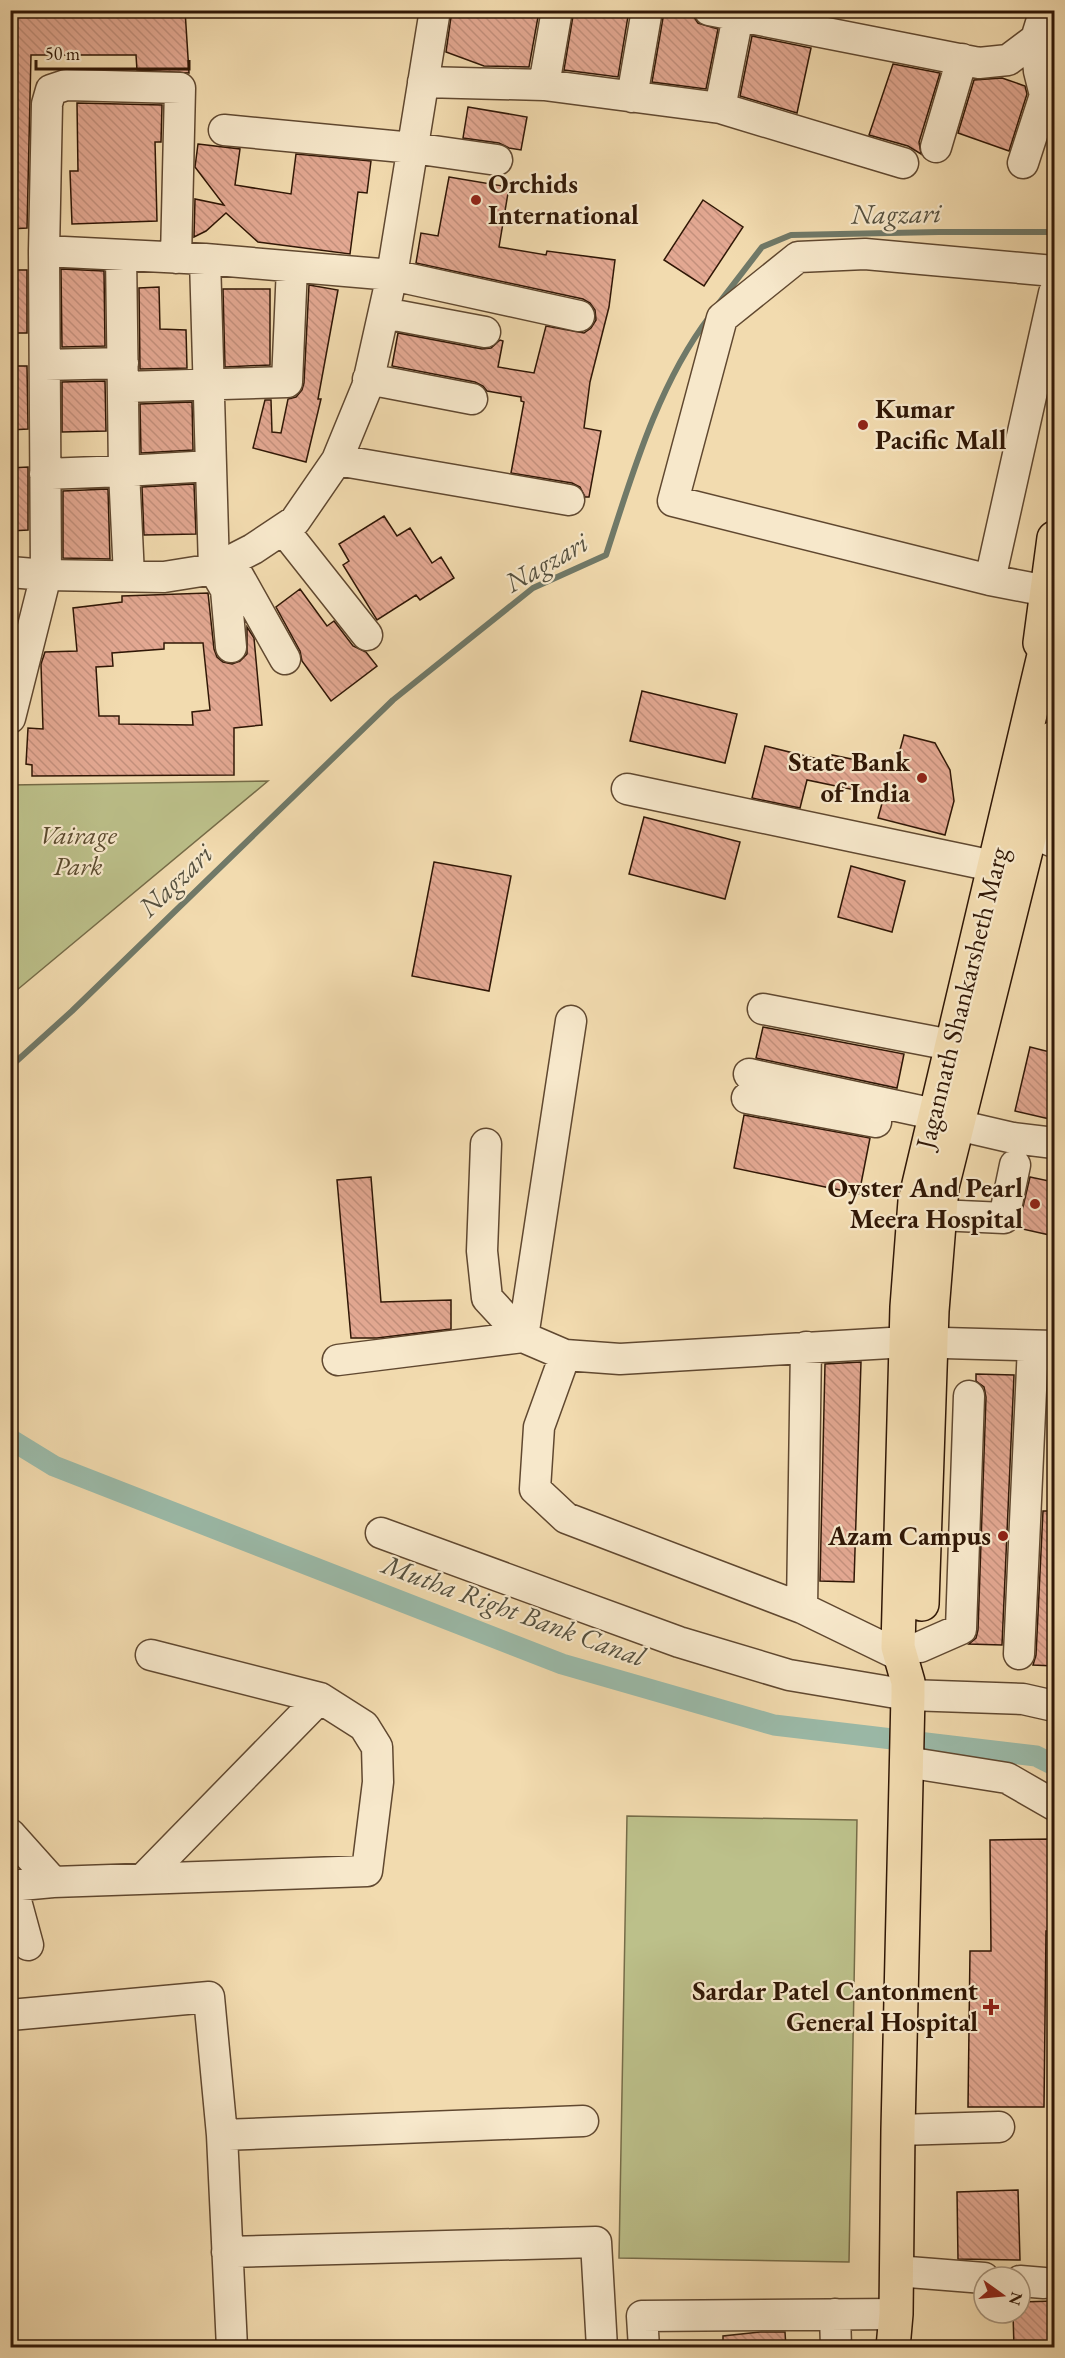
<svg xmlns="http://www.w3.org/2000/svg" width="1065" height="2358" font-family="'EB Garamond',serif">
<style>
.green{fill:#bcc08a;stroke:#766c48;stroke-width:1.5}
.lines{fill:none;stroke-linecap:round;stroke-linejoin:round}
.stream{stroke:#707968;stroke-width:6}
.canal{stroke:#9bbbaa;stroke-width:21}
.building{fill:url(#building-back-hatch);stroke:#301706;stroke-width:1.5;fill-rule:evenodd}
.minor-casing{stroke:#604830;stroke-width:33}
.major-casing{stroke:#301706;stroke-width:36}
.highway-casing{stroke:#301706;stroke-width:36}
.minor{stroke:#f7e8cb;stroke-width:30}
.major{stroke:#f2dbaf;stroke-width:33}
.highway{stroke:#f2dbaf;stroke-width:33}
.poi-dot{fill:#8f2418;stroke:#f7e8cb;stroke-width:2}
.labels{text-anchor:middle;stroke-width:4.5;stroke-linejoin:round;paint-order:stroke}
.poi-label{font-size:27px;font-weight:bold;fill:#301706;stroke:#f7e8cb;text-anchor:end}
.park-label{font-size:27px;font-style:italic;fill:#5a4a2e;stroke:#f7e8cb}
.street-label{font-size:27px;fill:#301706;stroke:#f7e8cb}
.water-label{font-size:28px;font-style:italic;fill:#55503f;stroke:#f7e8cb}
</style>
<defs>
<pattern id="building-back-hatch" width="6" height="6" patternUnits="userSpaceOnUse" patternTransform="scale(1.5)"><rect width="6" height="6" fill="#e3a892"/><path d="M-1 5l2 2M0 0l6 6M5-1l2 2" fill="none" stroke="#c3907c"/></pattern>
</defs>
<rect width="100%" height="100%" fill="#f2dbaf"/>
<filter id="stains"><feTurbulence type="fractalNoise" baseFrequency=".00333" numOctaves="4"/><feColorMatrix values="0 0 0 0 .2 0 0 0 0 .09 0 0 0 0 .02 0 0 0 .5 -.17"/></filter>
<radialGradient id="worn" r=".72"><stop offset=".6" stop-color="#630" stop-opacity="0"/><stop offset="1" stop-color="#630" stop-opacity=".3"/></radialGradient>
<!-- green -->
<path class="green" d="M 268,781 L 11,995 L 11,785 Z
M 627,1816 L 857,1820 L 849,2262 L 619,2258 Z"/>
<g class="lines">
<!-- stream -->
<path class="stream" d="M 719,303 L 762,247 L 791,235 L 939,232 L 1054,232
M 10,1067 L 72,1011 L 393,700 L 533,588 L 606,555 C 632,475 658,384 710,316"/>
<!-- canal -->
<path class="canal" d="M 10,1439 L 54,1466 L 562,1664 L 774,1725 L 1036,1756 L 1054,1765"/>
</g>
<!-- building -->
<path class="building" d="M 10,10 L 185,10 L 189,73 L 137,70 L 136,55 L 31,55 L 27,228 L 10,229 Z
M 452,10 L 521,10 L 538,17 L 529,67 L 484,66 L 446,52 Z
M 574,10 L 629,10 L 618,77 L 564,70 Z
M 664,12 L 694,17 L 698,23 L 718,29 L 706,89 L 652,82 Z
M 752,36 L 811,48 L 797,113 L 740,96 Z
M 893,64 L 940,73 L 919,142 L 921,154 L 908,146 L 869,135 Z
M 1002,78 L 1025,86 L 1027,94 L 1009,151 L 958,133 L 974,80 Z
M 77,103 L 162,105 L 161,142 L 155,142 L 157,221 L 72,224 L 70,171 L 78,171 Z
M 468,107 L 527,117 L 521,150 L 509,148 L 499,143 L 463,138 Z
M 198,144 L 240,149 L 235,185 L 291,194 L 296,154 L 371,161 L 367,193 L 358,192 L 350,254 L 258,242 L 226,213 L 206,231 L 194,237 L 195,199 L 224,205 L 195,167 Z
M 449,177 L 509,187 L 499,247 L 546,255 L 547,251 L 615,260 L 609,307 L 590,382 L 584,428 L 601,431 L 589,497 L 585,497 L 580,487 L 572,483 L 511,473 L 524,402 L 521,401 L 521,397 L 487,391 L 483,386 L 475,382 L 392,366 L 398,333 L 482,349 L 491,348 L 500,340 L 503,341 L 498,367 L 534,373 L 546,326 L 584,333 L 591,328 L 596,320 L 595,310 L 590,303 L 583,299 L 416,263 L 421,233 L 438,236 Z
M 703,200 L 743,227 L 704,286 L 664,260 Z
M 61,269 L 104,271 L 105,346 L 62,347 Z
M 10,270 L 27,270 L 27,333 L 10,333 Z
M 309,285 L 338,290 L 318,399 L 321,399 L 306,462 L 253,448 L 265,400 L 271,400 L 272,432 L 281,433 L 288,399 L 296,397 L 302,390 L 304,383 Z
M 159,287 L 160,329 L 186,330 L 187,368 L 140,369 L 139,288 Z
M 223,289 L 270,289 L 270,365 L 225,367 Z
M 10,366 L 27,366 L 28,429 L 10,430 Z
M 105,381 L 106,431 L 62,432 L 62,382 Z
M 192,402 L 193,450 L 141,453 L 140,404 Z
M 28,467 L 28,530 L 10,531 L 10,468 Z
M 194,484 L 196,534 L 144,535 L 142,487 Z
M 108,489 L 110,559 L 63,558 L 63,491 Z
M 384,516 L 397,536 L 410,528 L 432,563 L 441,557 L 454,578 L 420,600 L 416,595 L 377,620 L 343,565 L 349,561 L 339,544 Z
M 300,589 L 327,626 L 334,621 L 353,646 L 366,652 L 377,666 L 331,701 L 302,661 L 300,651 L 276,607 Z
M 208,593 L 214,649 L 217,657 L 223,662 L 232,664 L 240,661 L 247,654 L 247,627 L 254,638 L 262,725 L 234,728 L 234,775 L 32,776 L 32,765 L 26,764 L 28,728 L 43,729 L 41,664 L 45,652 L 77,651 L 73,608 L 122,602 L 122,596 ZM 164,643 L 203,643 L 210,710 L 192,712 L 193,725 L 119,724 L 119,716 L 99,716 L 96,667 L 113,666 L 112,653 L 164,649 Z
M 642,691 L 737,714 L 725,763 L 630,741 Z
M 904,735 L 935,743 L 950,770 L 954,801 L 945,835 L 878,818 L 884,796 L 807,780 L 800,808 L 752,798 L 765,746 L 830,762 L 832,755 L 895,768 Z
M 644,817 L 740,842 L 725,899 L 629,874 Z
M 434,862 L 511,876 L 489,991 L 412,976 Z
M 851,866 L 905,881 L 892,932 L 838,917 Z
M 763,1027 L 904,1054 L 897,1088 L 756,1058 Z
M 1030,1047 L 1054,1053 L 1054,1120 L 1015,1111 Z
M 744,1115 L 870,1138 L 859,1194 L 734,1168 Z
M 371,1177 L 381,1302 L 451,1300 L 451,1329 L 377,1338 L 351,1338 L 337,1180 Z
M 1030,1177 L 1054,1182 L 1054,1236 L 1018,1228 Z
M 861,1362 L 854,1582 L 820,1581 L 825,1364 Z
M 976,1374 L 1014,1375 L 1002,1645 L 969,1644 L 976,1638 L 978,1630 L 986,1397 L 984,1387 L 976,1381 Z
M 1043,1511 L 1054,1511 L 1054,1666 L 1033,1665 L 1036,1655 Z
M 1052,1839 L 1053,1931 L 1046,1931 L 1044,2107 L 968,2107 L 970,1951 L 991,1951 L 990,1840 Z
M 1018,2190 L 1020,2260 L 958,2259 L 957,2192 Z
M 1054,2301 L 1054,2348 L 1014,2348 L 1013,2313 L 1020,2313 L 1020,2302 Z
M 760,2332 L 785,2332 L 786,2348 L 723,2348 L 723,2336 Z"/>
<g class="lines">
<defs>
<path id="minor" d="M 709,10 L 979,63 L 1008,60 L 1036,39
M 423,82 L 544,85 L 720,108 L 903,163
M 544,85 L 557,10
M 632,97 L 647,10
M 720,108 L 738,16
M 224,130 L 413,148 L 497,160
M 936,147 L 962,59
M 1023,163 L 1045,95 L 1039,71 L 1036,39 L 1045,10
M 44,251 L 205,259 L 392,275 L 579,316
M 205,259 L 214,569 L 226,590 L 231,647
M 384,313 L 485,332
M 45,365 L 123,363
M 368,379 L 472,399
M 124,387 L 287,382 L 292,267
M 337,460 L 569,500
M 45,474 L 124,471 L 121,255
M 283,529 L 367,635
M 230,561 L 285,659
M 10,572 L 46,575 L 164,577 L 214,569 L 253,549 L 295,521 L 337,460 L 367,387 L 392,275 L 435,10
M 129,576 L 124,471 L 211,466
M 990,580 L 1054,293
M 1047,591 L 990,580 L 673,501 L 722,318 L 798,257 L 865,254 L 1054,271
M 10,718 L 46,575 L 44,251 L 47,104 L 51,90 L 66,85 L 180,88 L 176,258
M 627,789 L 993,866
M 1032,833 L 1054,842
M 763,1009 L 951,1045
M 749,1074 L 934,1114
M 747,1098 L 876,1122
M 957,1125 L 1013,1138 L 1054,1143
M 486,1144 L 482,1251 L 487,1298 L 523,1337 L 565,1355 L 620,1359 L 907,1342 L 1054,1346
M 938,1215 L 1004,1218 L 1015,1165
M 565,1355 L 539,1427 L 535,1489 L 566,1518 L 802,1608 L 901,1656
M 338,1360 L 523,1337 L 571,1021
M 381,1533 L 679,1642 L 789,1675 L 908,1695 L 1023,1699 L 1054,1706
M 802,1608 L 806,1347
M 920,1647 L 961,1629 L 969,1396
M 1019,1654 L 1033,1346
M 906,1762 L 1007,1778 L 1054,1805
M 10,1834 L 53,1882
M 144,1878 L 320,1698
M 10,1886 L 53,1882 L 367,1871 L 378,1782 L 377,1747 L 364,1726 L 320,1698 L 151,1655
M 12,1886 L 28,1945
M 10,2015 L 209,1997 L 222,2135 L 232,2348
M 898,2130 L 999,2127
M 222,2135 L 583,2121
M 227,2252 L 596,2242 L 602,2348
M 896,2271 L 984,2278
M 1020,2281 L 1044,2283
M 835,2314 L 836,2348
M 644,2348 L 642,2316 L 896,2314"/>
<path id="major" d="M 1040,643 L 1054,538"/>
<path id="highway" d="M 922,1604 L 932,1311 L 942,1187 L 1054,738
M 893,2348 L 896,2314 L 898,2130 L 908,1695 L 908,1682 L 898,1647 L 907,1307 L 915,1201 L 1054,613"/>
</defs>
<!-- minor casing -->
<use href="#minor" class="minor-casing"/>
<!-- major casing -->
<use href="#major" class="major-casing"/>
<!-- highway casing -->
<use href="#highway" class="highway-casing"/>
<!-- minor -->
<use href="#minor" class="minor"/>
<!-- major -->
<use href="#major" class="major"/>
<!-- highway -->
<use href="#highway" class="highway"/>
</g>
<!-- markers -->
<g class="poi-dot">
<circle cx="476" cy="200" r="6"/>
<circle cx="863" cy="425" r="6"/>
<circle cx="922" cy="778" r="6"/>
<circle cx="1035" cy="1204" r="6"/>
<circle cx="1003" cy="1536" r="6"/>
<path d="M988 1998h6v6h6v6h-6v6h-6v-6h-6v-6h6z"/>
</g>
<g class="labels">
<!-- poi labels -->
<g class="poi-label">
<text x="488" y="193" text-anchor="start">Orchids<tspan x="488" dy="31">International</tspan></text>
<text x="875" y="418" text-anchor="start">Kumar<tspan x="875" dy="31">Pacific Mall</tspan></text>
<text x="910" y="771">State Bank<tspan x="910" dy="31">of India</tspan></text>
<text x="1023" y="1197">Oyster And Pearl<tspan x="1023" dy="31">Meera Hospital</tspan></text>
<text x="991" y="1545">Azam Campus</text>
<text x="978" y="2000">Sardar Patel Cantonment<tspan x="978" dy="31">General Hospital</tspan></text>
</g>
<!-- park labels -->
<g class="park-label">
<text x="78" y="844">Vairage<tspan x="78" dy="31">Park</tspan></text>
</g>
<!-- street labels -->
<g class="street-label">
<text transform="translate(962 998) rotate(-76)" y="9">Jagannath Shankarsheth Marg</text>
</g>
<!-- water labels -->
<g class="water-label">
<text transform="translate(896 213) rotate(-1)" y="10">Nagzari</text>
<text transform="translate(546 562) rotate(-30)" y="10">Nagzari</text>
<text transform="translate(175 880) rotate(-44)" y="10">Nagzari</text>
<text transform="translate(514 1610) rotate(20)" y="10">Mutha Right Bank Canal</text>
</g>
</g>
<!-- margin -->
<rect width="1065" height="2358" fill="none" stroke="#f2dbaf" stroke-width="36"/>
<rect x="12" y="12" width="1041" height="2334" fill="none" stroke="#301706" stroke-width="3"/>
<rect x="18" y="18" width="1029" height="2322" fill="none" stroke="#301706" stroke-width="1.5"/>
<!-- north arrow -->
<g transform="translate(1002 2295) rotate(105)"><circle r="28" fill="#f7e8cb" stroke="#a7947c" stroke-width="1.5"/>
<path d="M0-4.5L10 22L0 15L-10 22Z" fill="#8f2418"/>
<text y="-9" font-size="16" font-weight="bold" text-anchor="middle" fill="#301706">N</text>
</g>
<!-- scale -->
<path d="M36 60v9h153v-9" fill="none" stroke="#301706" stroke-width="3"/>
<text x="45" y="60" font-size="18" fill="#301706" stroke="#f7e8cb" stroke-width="4.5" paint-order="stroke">50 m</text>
<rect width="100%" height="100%" filter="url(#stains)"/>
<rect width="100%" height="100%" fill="url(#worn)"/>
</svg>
